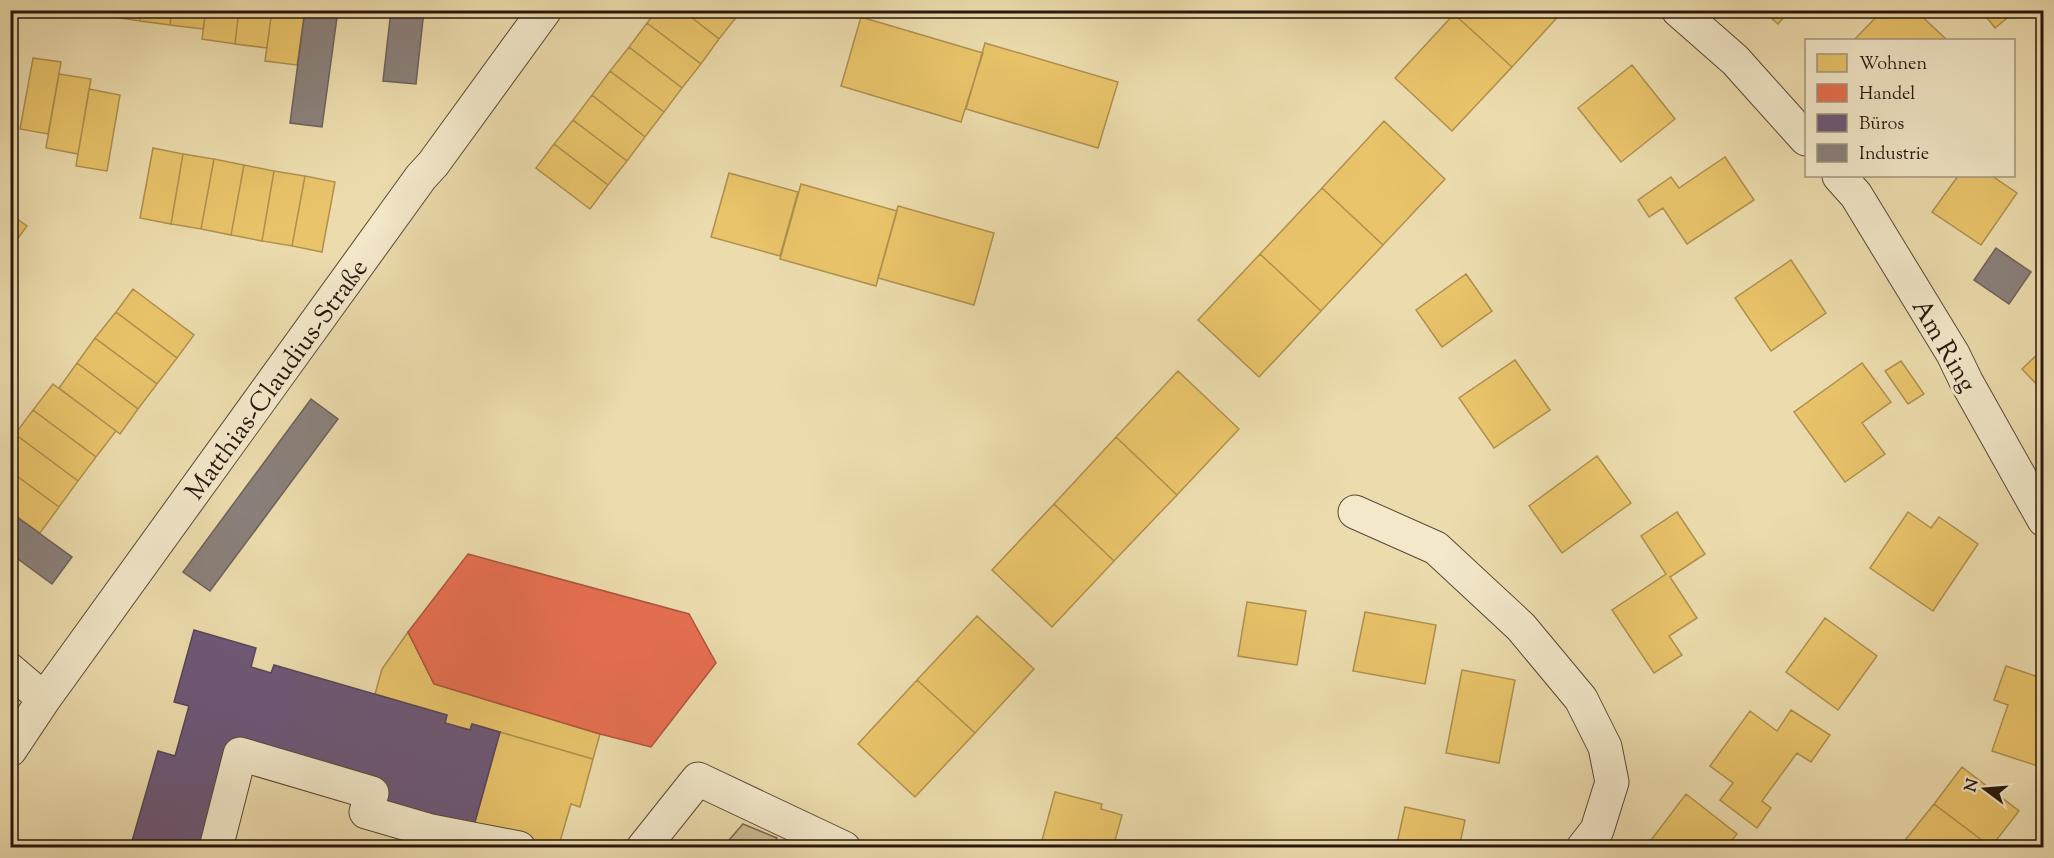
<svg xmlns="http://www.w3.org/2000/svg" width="2054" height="858" font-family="'Sorts Mill Goudy',serif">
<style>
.green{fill:#cbbb92;stroke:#7a6950;stroke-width:1.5}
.homes{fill:#e9c46a;stroke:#af904e;stroke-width:1.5}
.shops{fill:#e76f51;stroke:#ae553d;stroke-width:1.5}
.offices{fill:#6d597a;stroke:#58455a;stroke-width:1.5}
.industry{fill:#8a817c;stroke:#6d615b;stroke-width:1.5}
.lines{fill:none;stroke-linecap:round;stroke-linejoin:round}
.minor-casing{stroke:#594836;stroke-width:35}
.minor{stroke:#f3e8ca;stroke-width:33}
.labels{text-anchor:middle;stroke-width:6;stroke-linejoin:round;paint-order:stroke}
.street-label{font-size:26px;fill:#28170e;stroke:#f3e8ca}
</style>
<rect width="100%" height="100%" fill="#ecdcad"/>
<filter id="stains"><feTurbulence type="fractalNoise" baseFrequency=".00333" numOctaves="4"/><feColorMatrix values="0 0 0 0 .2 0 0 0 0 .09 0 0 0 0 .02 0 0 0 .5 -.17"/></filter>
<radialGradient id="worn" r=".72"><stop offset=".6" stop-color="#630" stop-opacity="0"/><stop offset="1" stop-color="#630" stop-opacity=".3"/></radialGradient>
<!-- green -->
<path class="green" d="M 743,824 L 777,838 L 773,847 L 723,847 Z"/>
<!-- homes -->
<path class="homes" d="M 108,10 L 141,10 L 140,21 L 107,16 Z
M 141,10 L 172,10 L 170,25 L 140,21 Z
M 172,10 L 206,10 L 203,29 L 170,25 Z
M 206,10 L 239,10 L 235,44 L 202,39 Z
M 239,10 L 272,10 L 267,48 L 235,44 Z
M 272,10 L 305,10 L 297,65 L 265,61 Z
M 657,10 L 682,10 L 719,39 L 701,64 L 647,23 Z
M 682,10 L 732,10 L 738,15 L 719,39 Z
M 1457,10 L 1564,10 L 1512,67 L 1454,14 Z
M 1762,10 L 1790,10 L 1778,24 Z
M 1883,10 L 1915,10 L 1947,40 L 1854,40 Z
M 1981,10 L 2017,10 L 1995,28 Z
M 1454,14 L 1512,67 L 1452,131 L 1395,78 Z
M 861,17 L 983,53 L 961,122 L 841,86 Z
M 647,23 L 701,64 L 682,88 L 629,47 Z
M 985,43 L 1118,82 L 1098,148 L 966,109 Z
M 629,47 L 682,88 L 664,112 L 610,71 Z
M 33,58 L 61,62 L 48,134 L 20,129 Z
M 1632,65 L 1675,119 L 1621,162 L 1578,108 Z
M 610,71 L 664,112 L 645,137 L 592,95 Z
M 59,74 L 91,79 L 78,154 L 46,148 Z
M 89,89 L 120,95 L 107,171 L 76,166 Z
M 592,95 L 645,137 L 627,161 L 573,120 Z
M 573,120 L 627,161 L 608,185 L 554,144 Z
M 1384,121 L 1445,179 L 1383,245 L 1322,188 Z
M 554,144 L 608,185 L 590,209 L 536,168 Z
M 153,148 L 183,154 L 171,224 L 140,218 Z
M 183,154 L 214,159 L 201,229 L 171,224 Z
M 1725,157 L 1754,200 L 1687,244 L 1663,208 L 1649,217 L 1638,200 L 1671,177 L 1679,188 Z
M 214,159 L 244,165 L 231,235 L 201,229 Z
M 244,165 L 274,171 L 262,241 L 231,235 Z
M 274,171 L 305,176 L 292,246 L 262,241 Z
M 729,173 L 798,192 L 780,256 L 711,237 Z
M 305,176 L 335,182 L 322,252 L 292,246 Z
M 1958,176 L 1992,176 L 2017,193 L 1981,245 L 1932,212 Z
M 801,184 L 897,211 L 876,286 L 780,259 Z
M 1322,188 L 1383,245 L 1321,311 L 1260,254 Z
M 898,206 L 994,233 L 974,305 L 878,278 Z
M 10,214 L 27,226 L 10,249 Z
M 1260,254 L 1321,311 L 1259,377 L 1198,320 Z
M 1791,260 L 1826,313 L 1771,351 L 1735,298 Z
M 1466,274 L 1492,311 L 1442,347 L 1416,310 Z
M 133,289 L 194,335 L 177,358 L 116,312 Z
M 116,312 L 177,358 L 157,384 L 95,338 Z
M 95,338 L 157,384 L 138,409 L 77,363 Z
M 2044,348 L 2044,392 L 2022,369 Z
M 1515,360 L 1550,410 L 1494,448 L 1459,398 Z
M 1901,361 L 1924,394 L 1908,404 L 1885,371 Z
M 77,363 L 138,409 L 120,434 L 59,388 Z
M 1862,363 L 1891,402 L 1862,423 L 1885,454 L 1845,482 L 1794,412 Z
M 1178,371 L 1239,429 L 1177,495 L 1116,437 Z
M 53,384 L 116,431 L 96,457 L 33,410 Z
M 33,410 L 96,457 L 78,481 L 15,434 Z
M 15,434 L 78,481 L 59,507 L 10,471 L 10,440 Z
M 1116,437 L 1177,495 L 1114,561 L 1054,504 Z
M 1597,456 L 1631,503 L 1562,553 L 1529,506 Z
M 10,471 L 59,507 L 40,533 L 10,512 Z
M 1054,504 L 1114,561 L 1052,627 L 992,570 Z
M 1677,512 L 1705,554 L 1670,577 L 1697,618 L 1669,636 L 1682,655 L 1654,673 L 1612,610 L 1666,574 L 1641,536 Z
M 1908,512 L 1931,528 L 1939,517 L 1978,544 L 1933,611 L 1870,568 Z
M 1247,602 L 1306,611 L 1297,665 L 1238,656 Z
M 1365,612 L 1436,625 L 1425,684 L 1353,671 Z
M 977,616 L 1034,669 L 975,733 L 917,680 Z
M 1825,618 L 1877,656 L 1838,710 L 1786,672 Z
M 408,632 L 434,684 L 600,734 L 593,759 L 472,724 L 470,730 L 445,723 L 447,715 L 375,694 L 382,669 Z
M 2006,666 L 2044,679 L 2044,768 L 1992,751 L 2008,705 L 1994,700 Z
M 1462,670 L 1515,680 L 1499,763 L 1446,753 Z
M 917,680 L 975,733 L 915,797 L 858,744 Z
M 1791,710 L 1830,735 L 1811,762 L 1797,753 L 1762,801 L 1771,808 L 1757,828 L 1720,800 L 1733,783 L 1710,766 L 1750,711 L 1777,731 Z
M 500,732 L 593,759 L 580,807 L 571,804 L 558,848 L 537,848 L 473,829 Z
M 1962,767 L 2019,811 L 1991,847 L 1934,804 Z
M 1055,792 L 1102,804 L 1101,809 L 1122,815 L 1113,848 L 1054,848 L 1041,844 Z
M 1686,794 L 1737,834 L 1726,848 L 1645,848 Z
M 1934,804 L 1991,847 L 1917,848 L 1906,839 Z
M 1405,807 L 1465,820 L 1459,848 L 1396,848 Z"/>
<!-- shops -->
<path class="shops" d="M 468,554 L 689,614 L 716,663 L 651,747 L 600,734 L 434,684 L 408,632 Z"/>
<!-- offices -->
<path class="offices" d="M 194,630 L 256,648 L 251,667 L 271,673 L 274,665 L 447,715 L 445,723 L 470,730 L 472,724 L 500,732 L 473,829 L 384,803 L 240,747 L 211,848 L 130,848 L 158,751 L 175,756 L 189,706 L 174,702 Z"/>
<!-- industry -->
<path class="industry" d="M 305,10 L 338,10 L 322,127 L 290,123 Z
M 391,10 L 424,10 L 416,84 L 383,81 Z
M 1996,248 L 2031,272 L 2009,304 L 1974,280 Z
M 311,399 L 338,419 L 210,591 L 183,572 Z
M 10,512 L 72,557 L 52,584 L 10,553 Z"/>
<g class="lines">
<defs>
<path id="minor" d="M 1678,10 L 1735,60 L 1806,139
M 1839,176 L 1856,195 L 1953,354 L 1966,381 L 2044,520
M 1355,512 L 1436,548 L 1521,627 L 1581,699 L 1605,747 L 1612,782 L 1597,830 L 1583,848
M 10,670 L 44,699
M 10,750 L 44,699 L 421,177 L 433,164 L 545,10
M 216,848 L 240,754 L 372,793 L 366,812 L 431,831 L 519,848
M 643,848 L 698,779 L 844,848"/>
</defs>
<!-- minor casing -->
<use href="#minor" class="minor-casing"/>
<!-- minor -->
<use href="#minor" class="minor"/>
</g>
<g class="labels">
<!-- street labels -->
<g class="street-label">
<text transform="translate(1945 345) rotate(60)" y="9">Am Ring</text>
<text transform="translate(276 379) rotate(-54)" y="9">Matthias-Claudius-Straße</text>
</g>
</g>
<!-- margin -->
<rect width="2054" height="858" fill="none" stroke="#ecdcad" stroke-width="36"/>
<rect x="12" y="12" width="2030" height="834" fill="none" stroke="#28170e" stroke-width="3"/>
<rect x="18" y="18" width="2018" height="822" fill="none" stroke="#28170e" stroke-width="1.5"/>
<!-- legend -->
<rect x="1805" y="39" width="210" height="138" fill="#f3e8ca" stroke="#a2947f" stroke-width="1.5"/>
<rect x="1817" y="54" width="30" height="18" fill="#e9c46a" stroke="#a2947f" stroke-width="1.5"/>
<text x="1859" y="69" font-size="18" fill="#28170e">Wohnen</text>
<rect x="1817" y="84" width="30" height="18" fill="#e76f51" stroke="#a2947f" stroke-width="1.5"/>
<text x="1859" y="99" font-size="18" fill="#28170e">Handel</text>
<rect x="1817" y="114" width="30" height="18" fill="#6d597a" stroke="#a2947f" stroke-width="1.5"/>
<text x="1859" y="129" font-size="18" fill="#28170e">Büros</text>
<rect x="1817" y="144" width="30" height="18" fill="#8a817c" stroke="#a2947f" stroke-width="1.5"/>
<text x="1859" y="159" font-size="18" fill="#28170e">Industrie</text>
<!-- north arrow -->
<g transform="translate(1985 789) rotate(286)" stroke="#f3e8ca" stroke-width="4.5" paint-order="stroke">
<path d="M0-4.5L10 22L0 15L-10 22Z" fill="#28170e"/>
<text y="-9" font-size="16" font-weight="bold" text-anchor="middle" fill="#28170e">N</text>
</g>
<rect width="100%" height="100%" filter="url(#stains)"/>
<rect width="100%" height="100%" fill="url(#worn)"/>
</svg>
